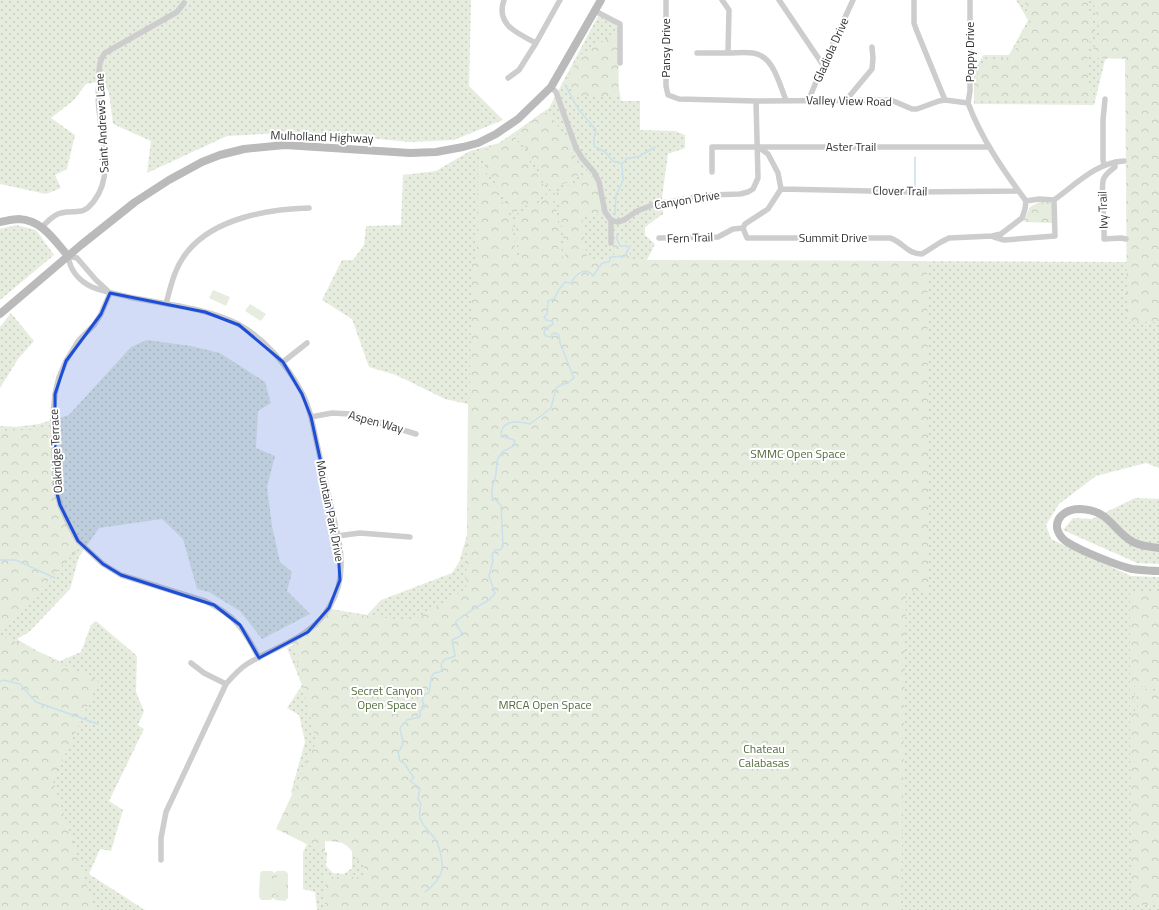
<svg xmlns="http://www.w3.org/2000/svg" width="1159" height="910" font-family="'Titillium Web',sans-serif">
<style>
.grass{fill:url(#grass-dots)}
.park{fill:url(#park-crowns)}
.garden{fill:#e6edde}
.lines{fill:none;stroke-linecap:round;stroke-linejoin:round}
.stream{stroke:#cae0ec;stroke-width:1.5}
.street{stroke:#cdcdcd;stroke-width:5.5}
.secondary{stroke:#bababa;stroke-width:8}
.marked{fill:#1d4ed8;fill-opacity:0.2;stroke:#1d4ed8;stroke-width:3;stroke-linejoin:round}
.labels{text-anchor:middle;stroke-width:4;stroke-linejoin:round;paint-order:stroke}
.street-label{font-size:12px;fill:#303030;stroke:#fff}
.park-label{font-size:12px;fill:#546c3d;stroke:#fff}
</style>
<defs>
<pattern id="grass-dots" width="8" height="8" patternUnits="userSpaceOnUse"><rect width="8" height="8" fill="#e6edde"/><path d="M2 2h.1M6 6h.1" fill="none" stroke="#c6ccbf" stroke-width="1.8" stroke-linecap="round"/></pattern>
<pattern id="park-crowns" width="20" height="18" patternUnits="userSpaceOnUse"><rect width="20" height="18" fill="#e6edde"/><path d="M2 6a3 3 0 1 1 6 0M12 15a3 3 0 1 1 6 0" fill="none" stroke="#c6ccbf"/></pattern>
</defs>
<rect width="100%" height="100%" fill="#fff"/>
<!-- grass -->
<path class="grass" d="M 0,0 L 471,0 L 469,86 L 503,120 L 454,140 L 410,142 L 303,132 L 227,136 L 147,173 L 151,141 L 113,124 L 109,93 L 103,81 L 86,84 L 74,100 L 51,118 L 75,135 L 67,169 L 55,175 L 61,188 L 46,194 L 0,184 Z
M 1016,0 L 1159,0 L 1159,468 L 1146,463 L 1096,476 L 1059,504 L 1046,525 L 1051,539 L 1131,576 L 1159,577 L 1159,910 L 317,910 L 315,892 L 303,889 L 303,852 L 309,841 L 327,853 L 326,866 L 333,873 L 344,874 L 352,868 L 352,853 L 356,845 L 317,825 L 291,792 L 305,742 L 299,715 L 287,708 L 302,685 L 287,648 L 314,635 L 331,609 L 367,615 L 381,600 L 452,573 L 459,562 L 467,535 L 468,404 L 445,399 L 396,375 L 369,367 L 352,319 L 322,300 L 342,260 L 353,260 L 364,245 L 366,226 L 401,225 L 403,175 L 436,171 L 470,151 L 499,143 L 549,108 L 598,16 L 614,23 L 618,27 L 617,75 L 621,101 L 640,101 L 640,130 L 675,131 L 685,135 L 685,148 L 668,154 L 662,198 L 663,214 L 645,227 L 645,235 L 655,244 L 647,260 L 1129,262 L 1132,55 L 1111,55 L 1105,60 L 1094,105 L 974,104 L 974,72 L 983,55 L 1009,55 L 1028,20 Z
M 16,225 L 36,230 L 54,255 L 0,300 L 0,229 Z
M 11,313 L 34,341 L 18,359 L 0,388 L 0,327 Z
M 147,340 L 191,346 L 220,353 L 265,382 L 271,403 L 258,411 L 256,448 L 275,456 L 267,487 L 272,526 L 280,562 L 292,572 L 287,591 L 310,614 L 262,639 L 240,611 L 209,592 L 197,589 L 183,539 L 162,519 L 99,528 L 79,557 L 70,589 L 29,632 L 17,639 L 37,651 L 60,661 L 81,652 L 91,625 L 96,621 L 137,656 L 136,692 L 144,711 L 138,725 L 144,729 L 109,801 L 123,810 L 111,851 L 100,849 L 89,874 L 145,910 L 0,910 L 0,426 L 16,427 L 39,424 L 69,415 L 131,347 Z
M 1135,498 L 1159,499 L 1159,564 L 1137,563 L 1063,530 L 1073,518 L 1092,519 Z"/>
<!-- park -->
<path class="park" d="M 1024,0 L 1087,0 L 1094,32 L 1087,50 L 1088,78 L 1093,100 L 974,100 L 974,80 L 985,61 L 1011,57 L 1031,21 Z
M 1093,0 L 1159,0 L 1159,322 L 1127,322 L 1125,59 L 1093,58 L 1093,50 L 1100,32 Z
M 618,30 L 619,97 L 572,97 L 571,87 L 567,79 L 580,55 L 612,36 Z
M 541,113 L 549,115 L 571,142 L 578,164 L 587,170 L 551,191 L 517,133 Z
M 514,135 L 548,193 L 513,213 L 478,153 L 497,145 Z
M 478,160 L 511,217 L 517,260 L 520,260 L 515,216 L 550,196 L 556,206 L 563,260 L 566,260 L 559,205 L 553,195 L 591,173 L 597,183 L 602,214 L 582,217 L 587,260 L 614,260 L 614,242 L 630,242 L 630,260 L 927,261 L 929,591 L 906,591 L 901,910 L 325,910 L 325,877 L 364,877 L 364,866 C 356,861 353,849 344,844 C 339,841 331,842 325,841 L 325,853 L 276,829 L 316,742 L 294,647 L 291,640 L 300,635 L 327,609 L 334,612 L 412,621 L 466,589 L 472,260 L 477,260 Z
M 1041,201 L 1050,202 L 1053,205 L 1053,223 L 1025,222 L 1024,219 L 1030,207 Z
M 52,429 L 57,499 L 82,545 L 0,631 L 0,431 Z
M 1130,592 L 1159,592 L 1159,688 L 1134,686 L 1135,709 L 1130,712 Z
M 0,635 L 99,681 L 53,781 L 95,910 L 0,910 Z
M 1136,689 L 1159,691 L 1159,905 L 1131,905 L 1130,716 L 1138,710 Z
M 262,871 L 272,871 L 274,873 L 277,871 L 286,871 L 288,874 L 288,898 L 285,901 L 276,900 L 273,898 L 271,900 L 261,900 L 259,897 L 260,873 Z"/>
<!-- garden -->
<path class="garden" d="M 213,290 L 230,297 L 226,306 L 209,298 Z
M 250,304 L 266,314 L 261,321 L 245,311 Z
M 262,876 L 271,876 L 270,895 L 262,895 Z
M 277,876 L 286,877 L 285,895 L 276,895 Z"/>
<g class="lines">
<!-- stream -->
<path class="stream" d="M 565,85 L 579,110 L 596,130 L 594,139 L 594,146 L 605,152 L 613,161 L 622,164 L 623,181 L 616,195 L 615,215
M 622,164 L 627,158 L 638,157 L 655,147
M 915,187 L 915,157
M 0,560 L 16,560 L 55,578
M 0,682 L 3,680 L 20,684 L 36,702 L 98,724
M 425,892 C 431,888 439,879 441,873 C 444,865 440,846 435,839 C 425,825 416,823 421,804 L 418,799 L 420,788 L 410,781 L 414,778 L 404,763 L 400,761 L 398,752 C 407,741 401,739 400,728 L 407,720 L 420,717 L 420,711 L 425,707 L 422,700 L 425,694 L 429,693 C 431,686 429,679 434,673 L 440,672 L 442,670 L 441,664 L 445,659 L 450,658 L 455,656 L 452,640 L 460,636 L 462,633 L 456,625 L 456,621 L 475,608 L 489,600 L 495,593 L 489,576 L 493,561 L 492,554 L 495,550 L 500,550 L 503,546 L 501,505 L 492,497 L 492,488 L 496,474 L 497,460 L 502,452 L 515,445 L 514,440 L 501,436 C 501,419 518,421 530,424 L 551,408 L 556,388 C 563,383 568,384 574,378 L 560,343 L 559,335 L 555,333 L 552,334 L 551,337 L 546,336 L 544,333 L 545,329 L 553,324 L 552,321 L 546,320 L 544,317 L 547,314 L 548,301 L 554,299 L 558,291 L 565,282 L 571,283 C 576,274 585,266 593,276 L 602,263 L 609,262 L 611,257 L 625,256 L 629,248 L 627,246 L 620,246 L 617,239 L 617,234"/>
<!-- street -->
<path class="street" d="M 504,0 C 495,25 519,34 536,43
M 666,0 L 666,86 L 668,95 L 679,99 L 756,101 L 891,100 L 912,109 L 917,109 L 939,101 L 945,100 L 968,103
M 722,0 L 729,10 L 728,53 C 736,53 745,52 753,53 C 774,56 779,84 786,100
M 779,0 L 823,65
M 914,0 L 914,23 L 916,29 L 945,100
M 595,11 L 620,24 L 620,63
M 697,53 L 728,53
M 508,78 L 519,70 L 536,43 L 560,0
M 551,87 L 556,92 L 576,148 L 582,158 L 594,172 L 599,182 L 605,212 L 611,220 L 617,222 L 624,220 L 637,211 L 655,204 L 711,195 L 740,194 L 748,192 L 753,189 L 758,178 L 756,101
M 809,99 L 823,65 L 853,0
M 847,99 L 872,69 L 873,58 L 872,47
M 968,103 L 970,91 L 970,0
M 757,146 L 768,154 L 778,173 L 781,189 L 768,209 L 745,224 L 743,228 L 747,238 L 890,238 C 903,242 907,254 922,254 L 941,242 L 949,238 L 992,236 L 1001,234 L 1022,218 L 1025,209 L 1026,201 C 1003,170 981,138 968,103
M 1115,162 L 1115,167 C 1111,170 1106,174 1104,178 C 1100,184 1105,228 1104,239 L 1121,238 L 1126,239
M 1104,165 L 1103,160 L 1103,120 L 1105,99
M 712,172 L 712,147 L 989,147
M 781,189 L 915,192 L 1018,191
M 1026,201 L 1039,199 L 1054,200 C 1075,185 1097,162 1124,161
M 611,220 L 611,243
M 42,227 C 47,222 54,214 61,213 C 77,209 82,217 94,201 C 114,175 102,140 99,110 C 98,101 98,91 99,82 C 99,71 98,62 105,53 L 177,12 L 184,3
M 994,237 L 1004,240 L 1055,236 L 1054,200
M 659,238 L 718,237 L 733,229 L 743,228
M 110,293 L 96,280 L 77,258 L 68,256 C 70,270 79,281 92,287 C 104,292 117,294 129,297 C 164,304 207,308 238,324 C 265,339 287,365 301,391 C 310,407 313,426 317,444 C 321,461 325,479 329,497 C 333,519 342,543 341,566 C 341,581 337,594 330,606 C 312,638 276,646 247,664 C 239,669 233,676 226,684 L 166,812 L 161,838 L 161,860
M 110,293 L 101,314 L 94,325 L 79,340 L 66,361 L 59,377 L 55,394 L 53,413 L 55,486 L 60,505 L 69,525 L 78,541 L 103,564 L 121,575 L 205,601 C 235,615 244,629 259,658
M 166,304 C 171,285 175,266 188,251 C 215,218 269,209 309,208
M 283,362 L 307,343
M 311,417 L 332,413 L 351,414 L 416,434
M 337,536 L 360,533 L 410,537
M 191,663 L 204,673 L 226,684"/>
<!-- secondary -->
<path class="secondary" d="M 0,222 C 6,221 13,219 19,219 C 42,220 54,240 68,256
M 0,314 L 81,245 L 135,202 L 169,180 L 202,162 L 220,155 L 244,149 L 285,145 L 410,153 L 436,152 L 463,147 L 478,143 L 496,134 L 518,119 L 551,87 L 601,0
M 1159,548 C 1149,547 1141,546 1133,542 C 1112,530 1110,510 1080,509 C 1073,509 1066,511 1061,516 C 1053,525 1058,536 1067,542 C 1081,551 1116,565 1132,569 C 1141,570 1150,571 1159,571"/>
</g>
<!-- marked area -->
<path class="marked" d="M 110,293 L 205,312 L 239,325 L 283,362 L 302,394 L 311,417 L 337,536 L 340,580 L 329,608 L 308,632 L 259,658 L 240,625 L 214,605 L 121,575 L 103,564 L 78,541 L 60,505 L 55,486 L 55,394 L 66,361 L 101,314 Z"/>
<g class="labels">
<!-- street labels -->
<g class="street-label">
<text transform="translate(666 48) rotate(-90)" y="4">Pansy Drive</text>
<text transform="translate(831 50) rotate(-66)" y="4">Gladiola Drive</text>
<text transform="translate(970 52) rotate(-90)" y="4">Poppy Drive</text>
<text transform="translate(849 101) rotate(1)" y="4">Valley View Road</text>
<text transform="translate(102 123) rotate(-93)" y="4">Saint Andrews Lane</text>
<text transform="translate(322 137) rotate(2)" y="4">Mulholland Highway</text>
<text x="851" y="151">Aster Trail</text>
<text transform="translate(900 191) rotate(1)" y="4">Clover Trail</text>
<text transform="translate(687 200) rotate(-9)" y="4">Canyon Drive</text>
<text transform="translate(1103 210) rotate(-92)" y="4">Ivy Trail</text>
<text transform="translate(690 238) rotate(-2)" y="4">Fern Trail</text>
<text x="833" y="242">Summit Drive</text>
<text transform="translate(376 422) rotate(15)" y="4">Aspen Way</text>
<text transform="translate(56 451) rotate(-93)" y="4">Oakridge Terrace</text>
<text transform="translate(330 511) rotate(79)" y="4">Mountain Park Drive</text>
</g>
<!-- park labels -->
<g class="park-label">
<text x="798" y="458">SMMC Open Space</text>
<text x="387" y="695">Secret Canyon<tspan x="387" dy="14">Open Space</tspan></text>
<text x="545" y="709">MRCA Open Space</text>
<text x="764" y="753">Chateau<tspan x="764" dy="14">Calabasas</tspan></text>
</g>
</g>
</svg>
